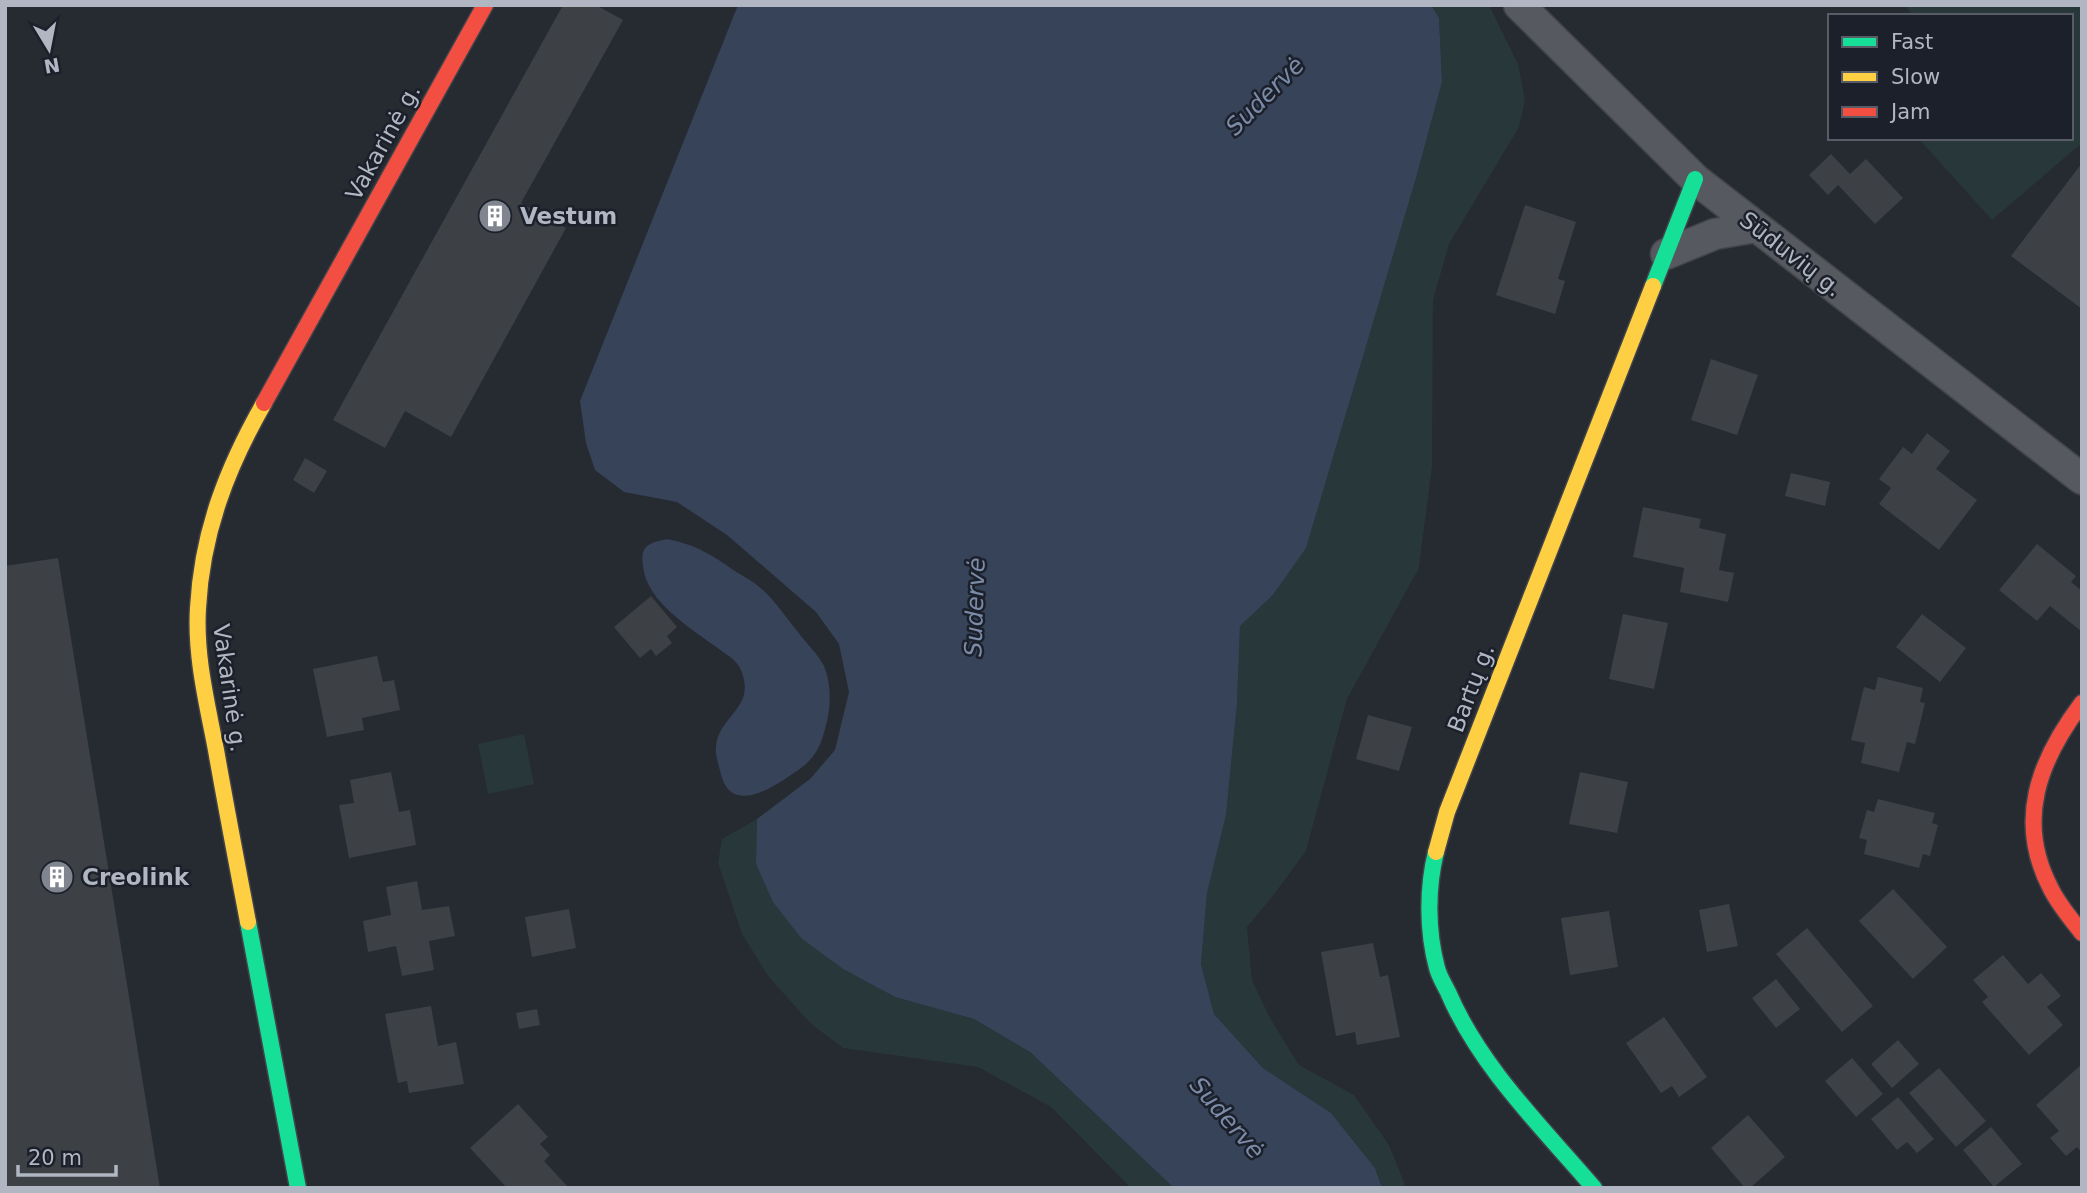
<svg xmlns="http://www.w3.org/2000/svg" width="2087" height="1193" font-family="'DejaVu Sans',sans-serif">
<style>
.green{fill:#283739}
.water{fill:#374359}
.building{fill:#3d4146}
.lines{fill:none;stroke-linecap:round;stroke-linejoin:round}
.street-casing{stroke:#42444a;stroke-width:33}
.fast-casing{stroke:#42444a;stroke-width:19}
.slow-casing{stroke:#42444a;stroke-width:19}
.jam-casing{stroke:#42444a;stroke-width:19}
.street{stroke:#56595f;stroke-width:30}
.fast{stroke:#16e098;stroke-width:16}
.slow{stroke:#ffcf43;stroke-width:16}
.jam{stroke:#f24e42;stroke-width:16}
.labels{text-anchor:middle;stroke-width:5;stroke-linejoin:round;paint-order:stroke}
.street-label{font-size:23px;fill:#b0b6c2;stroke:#1b202a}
.poi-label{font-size:23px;font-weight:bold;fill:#b0b6c2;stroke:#1b202a;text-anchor:start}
.water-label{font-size:24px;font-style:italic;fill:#7b8ba8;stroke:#1b202a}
</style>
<rect width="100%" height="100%" fill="#262a31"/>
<!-- green -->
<path class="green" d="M 1431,5 L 1489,5 L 1518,64 L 1525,100 L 1519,127 L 1449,244 L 1433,300 L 1432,466 L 1419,568 L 1347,699 L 1306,851 L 1272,897 L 1247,927 L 1252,980 L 1270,1018 L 1299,1065 L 1354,1095 L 1389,1145 L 1404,1182 L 1404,1188 L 1382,1188 L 1375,1168 L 1331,1113 L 1263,1068 L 1214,1014 L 1201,963 L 1207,893 L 1226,815 L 1237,704 L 1240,626 L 1273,595 L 1306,547 L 1416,178 L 1442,82 L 1439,18 Z
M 1905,5 L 2082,5 L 2082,143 L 1992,220 L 1918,138 L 2071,138 L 2071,16 L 1913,16 Z
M 524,734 L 534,784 L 488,794 L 478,744 Z
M 757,819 L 756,864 L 802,939 L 843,969 L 895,997 L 974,1019 L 1030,1052 L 1174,1188 L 1131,1188 L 1051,1107 L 978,1067 L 843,1048 L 810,1023 L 768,976 L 742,934 L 718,863 L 722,839 Z"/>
<!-- water -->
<path class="water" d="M 738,5 L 1431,5 L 1439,18 L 1442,82 L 1416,178 L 1306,548 L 1273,595 L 1240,626 L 1237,704 L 1226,815 L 1207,893 L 1201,964 L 1214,1014 L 1263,1068 L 1331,1113 L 1375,1168 L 1382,1188 L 1174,1188 L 1030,1052 L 974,1019 L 895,997 L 843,969 L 802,939 L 773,902 L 756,864 L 757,819 L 810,779 L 835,750 L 849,692 L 839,644 L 816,612 L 727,535 L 677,502 L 624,492 L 595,470 L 586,443 L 580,401 Z
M 667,539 C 698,545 713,556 738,573 C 747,578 757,584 764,591 C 777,603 787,619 798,632 C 806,643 818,654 824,666 C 832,685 831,709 825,729 C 821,745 815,758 801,768 C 781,782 735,817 722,778 C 720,769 715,756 716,747 C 718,717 753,709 743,676 C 740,662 730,657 719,649 C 692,629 646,602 643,566 C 640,545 649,543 667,539 Z"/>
<!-- building -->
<path class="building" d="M 563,5 L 596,5 L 623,20 L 521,203 L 566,228 L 451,437 L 405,411 L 385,448 L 333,420 Z
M 1831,154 L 1850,174 L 1866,159 L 1903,198 L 1875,224 L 1838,185 L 1828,195 L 1809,175 Z
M 2082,163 L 2082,309 L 2011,256 Z
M 1525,205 L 1576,222 L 1558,279 L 1565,281 L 1555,314 L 1496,295 Z
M 1711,359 L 1758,375 L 1737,435 L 1691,420 Z
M 1927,433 L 1950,451 L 1936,469 L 1977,500 L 1939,550 L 1879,504 L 1891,488 L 1879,479 L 1903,447 L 1912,454 Z
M 305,458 L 327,471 L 314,493 L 293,480 Z
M 1791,473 L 1830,482 L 1825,506 L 1785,496 Z
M 1643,507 L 1701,519 L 1699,528 L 1726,534 L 1719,570 L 1734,573 L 1728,602 L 1680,592 L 1684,568 L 1633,557 Z
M 2037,544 L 2076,576 L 2071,582 L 2082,591 L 2082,632 L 2050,606 L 2037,621 L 1999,590 Z
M 58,558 L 160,1188 L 5,1188 L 5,566 Z
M 651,596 L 677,627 L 667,636 L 672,643 L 656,656 L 651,649 L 640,658 L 614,627 Z
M 1623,614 L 1668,623 L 1654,689 L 1609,679 Z
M 1922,614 L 1966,648 L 1940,682 L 1896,647 Z
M 377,656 L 383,682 L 394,680 L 400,710 L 362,718 L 364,730 L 327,737 L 313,669 Z
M 1878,677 L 1923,688 L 1920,702 L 1925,703 L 1915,744 L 1907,742 L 1899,772 L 1861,763 L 1865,743 L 1851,740 L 1864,687 L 1875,690 Z
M 1368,715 L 1412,727 L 1399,771 L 1356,759 Z
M 391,772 L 399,812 L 410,810 L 416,845 L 349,858 L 339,805 L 354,803 L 350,780 Z
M 1580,772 L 1628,782 L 1617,833 L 1569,824 Z
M 1878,799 L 1935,813 L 1932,823 L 1938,825 L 1930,856 L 1923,854 L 1919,868 L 1864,854 L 1867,840 L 1859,838 L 1867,810 L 1874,812 Z
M 417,881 L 422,910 L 449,906 L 455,936 L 429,941 L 434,970 L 402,976 L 396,946 L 368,952 L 363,921 L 391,915 L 386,887 Z
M 1893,889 L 1947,947 L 1913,979 L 1859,921 Z
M 1729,904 L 1738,946 L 1707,952 L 1699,910 Z
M 569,909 L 576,948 L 532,957 L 525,917 Z
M 1609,911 L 1618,967 L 1570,975 L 1561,918 Z
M 1807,928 L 1873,1006 L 1842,1032 L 1776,954 Z
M 1373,943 L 1380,977 L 1388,975 L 1400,1037 L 1357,1045 L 1355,1032 L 1336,1036 L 1321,952 Z
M 2003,955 L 2028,984 L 2041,973 L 2061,996 L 2047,1007 L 2063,1025 L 2029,1055 L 1982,1002 L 1988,997 L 1973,980 Z
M 1776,979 L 1800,1009 L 1776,1028 L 1752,998 Z
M 431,1006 L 438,1046 L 456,1042 L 464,1084 L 409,1093 L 407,1081 L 398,1083 L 385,1014 Z
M 537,1009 L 540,1025 L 519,1029 L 516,1013 Z
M 1664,1017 L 1707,1077 L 1679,1097 L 1672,1086 L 1661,1093 L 1626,1043 Z
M 1898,1040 L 1919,1064 L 1892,1088 L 1871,1064 Z
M 1852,1058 L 1883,1094 L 1856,1117 L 1825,1081 Z
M 2082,1064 L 2082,1153 L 2077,1147 L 2066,1156 L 2050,1138 L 2059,1131 L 2036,1105 Z
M 1939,1068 L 1986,1121 L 1956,1147 L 1909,1093 Z
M 1898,1097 L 1934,1139 L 1917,1153 L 1907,1142 L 1897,1150 L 1871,1119 Z
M 518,1104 L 548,1137 L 540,1144 L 550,1155 L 544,1161 L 569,1188 L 507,1188 L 470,1148 Z
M 1748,1115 L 1785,1157 L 1750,1188 L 1745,1188 L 1711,1148 Z
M 1991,1127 L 2022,1164 L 1994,1187 L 1963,1150 Z"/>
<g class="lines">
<defs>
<path id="street" d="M 1519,5 L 1695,179 L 2082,479
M 1666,254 L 1715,234 L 1756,227"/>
<path id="fast" d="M 1653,286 L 1695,179
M 1436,852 C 1427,888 1427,931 1437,968 C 1439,976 1444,984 1448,992 C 1480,1067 1542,1127 1594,1188
M 248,922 L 298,1188"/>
<path id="slow" d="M 1436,852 L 1447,812 L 1653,286
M 248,922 C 237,864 226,807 216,750 C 207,703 195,656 198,608 C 202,532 227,468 264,403"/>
<path id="jam" d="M 264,403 L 485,5
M 2082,703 C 2039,760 2015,821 2051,889 C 2059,905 2071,919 2082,933"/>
</defs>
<!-- street casing -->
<use href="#street" class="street-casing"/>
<!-- fast casing -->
<use href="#fast" class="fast-casing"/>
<!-- slow casing -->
<use href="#slow" class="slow-casing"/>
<!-- jam casing -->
<use href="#jam" class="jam-casing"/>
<!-- street -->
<use href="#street" class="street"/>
<!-- fast -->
<use href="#fast" class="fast"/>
<!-- slow -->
<use href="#slow" class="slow"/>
<!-- jam -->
<use href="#jam" class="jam"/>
</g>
<!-- icons -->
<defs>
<symbol id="building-disc" viewBox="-11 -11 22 22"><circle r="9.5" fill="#80858f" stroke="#1b202a"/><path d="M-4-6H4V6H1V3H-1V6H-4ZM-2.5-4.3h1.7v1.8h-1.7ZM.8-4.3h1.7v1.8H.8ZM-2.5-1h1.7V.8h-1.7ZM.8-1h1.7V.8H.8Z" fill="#fff"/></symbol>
</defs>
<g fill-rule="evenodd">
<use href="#building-disc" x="476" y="197" width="38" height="38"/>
<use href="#building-disc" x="38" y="858" width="38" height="38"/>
</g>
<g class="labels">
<!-- street labels -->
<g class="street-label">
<text transform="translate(383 142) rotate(-61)" y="8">Vakarinė g.</text>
<text transform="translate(1791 254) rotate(38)" y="8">Sūduvių g.</text>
<text transform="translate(230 688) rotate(82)" y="8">Vakarinė g.</text>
<text transform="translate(1471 688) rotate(-69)" y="8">Bartų g.</text>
</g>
<!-- poi labels -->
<g class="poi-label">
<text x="520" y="224">Vestum</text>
<text x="82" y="885">Creolink</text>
</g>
<!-- water labels -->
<g class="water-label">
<text transform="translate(1265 96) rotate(-45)" y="8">Sudervė</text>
<text transform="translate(975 607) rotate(-88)" y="8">Sudervė</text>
<text transform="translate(1227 1118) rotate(49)" y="8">Sudervė</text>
</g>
</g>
<!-- border -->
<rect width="2087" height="1193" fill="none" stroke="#b0b6c2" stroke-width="14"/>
<!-- legend -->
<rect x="1828" y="14" width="245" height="126" fill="#1b202a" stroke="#575c67" stroke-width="2"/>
<rect x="1842" y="37" width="35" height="10" fill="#16e098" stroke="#575c67" stroke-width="2"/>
<text x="1891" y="49" font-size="21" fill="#b0b6c2">Fast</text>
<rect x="1842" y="72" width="35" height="10" fill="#ffcf43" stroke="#575c67" stroke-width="2"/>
<text x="1891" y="84" font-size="21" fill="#b0b6c2">Slow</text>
<rect x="1842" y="107" width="35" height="10" fill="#f24e42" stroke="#575c67" stroke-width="2"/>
<text x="1891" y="119" font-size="21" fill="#b0b6c2">Jam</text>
<!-- north arrow -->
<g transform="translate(49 49) rotate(170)" stroke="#1b202a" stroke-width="5" paint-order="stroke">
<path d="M0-5L12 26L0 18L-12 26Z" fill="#b0b6c2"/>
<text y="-10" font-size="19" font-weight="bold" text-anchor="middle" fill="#b0b6c2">N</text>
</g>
<!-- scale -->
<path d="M18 1165v10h98v-10" fill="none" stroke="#b0b6c2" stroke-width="3.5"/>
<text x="28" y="1165" font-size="21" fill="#b0b6c2" stroke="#1b202a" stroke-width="5" paint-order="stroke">20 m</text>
</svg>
